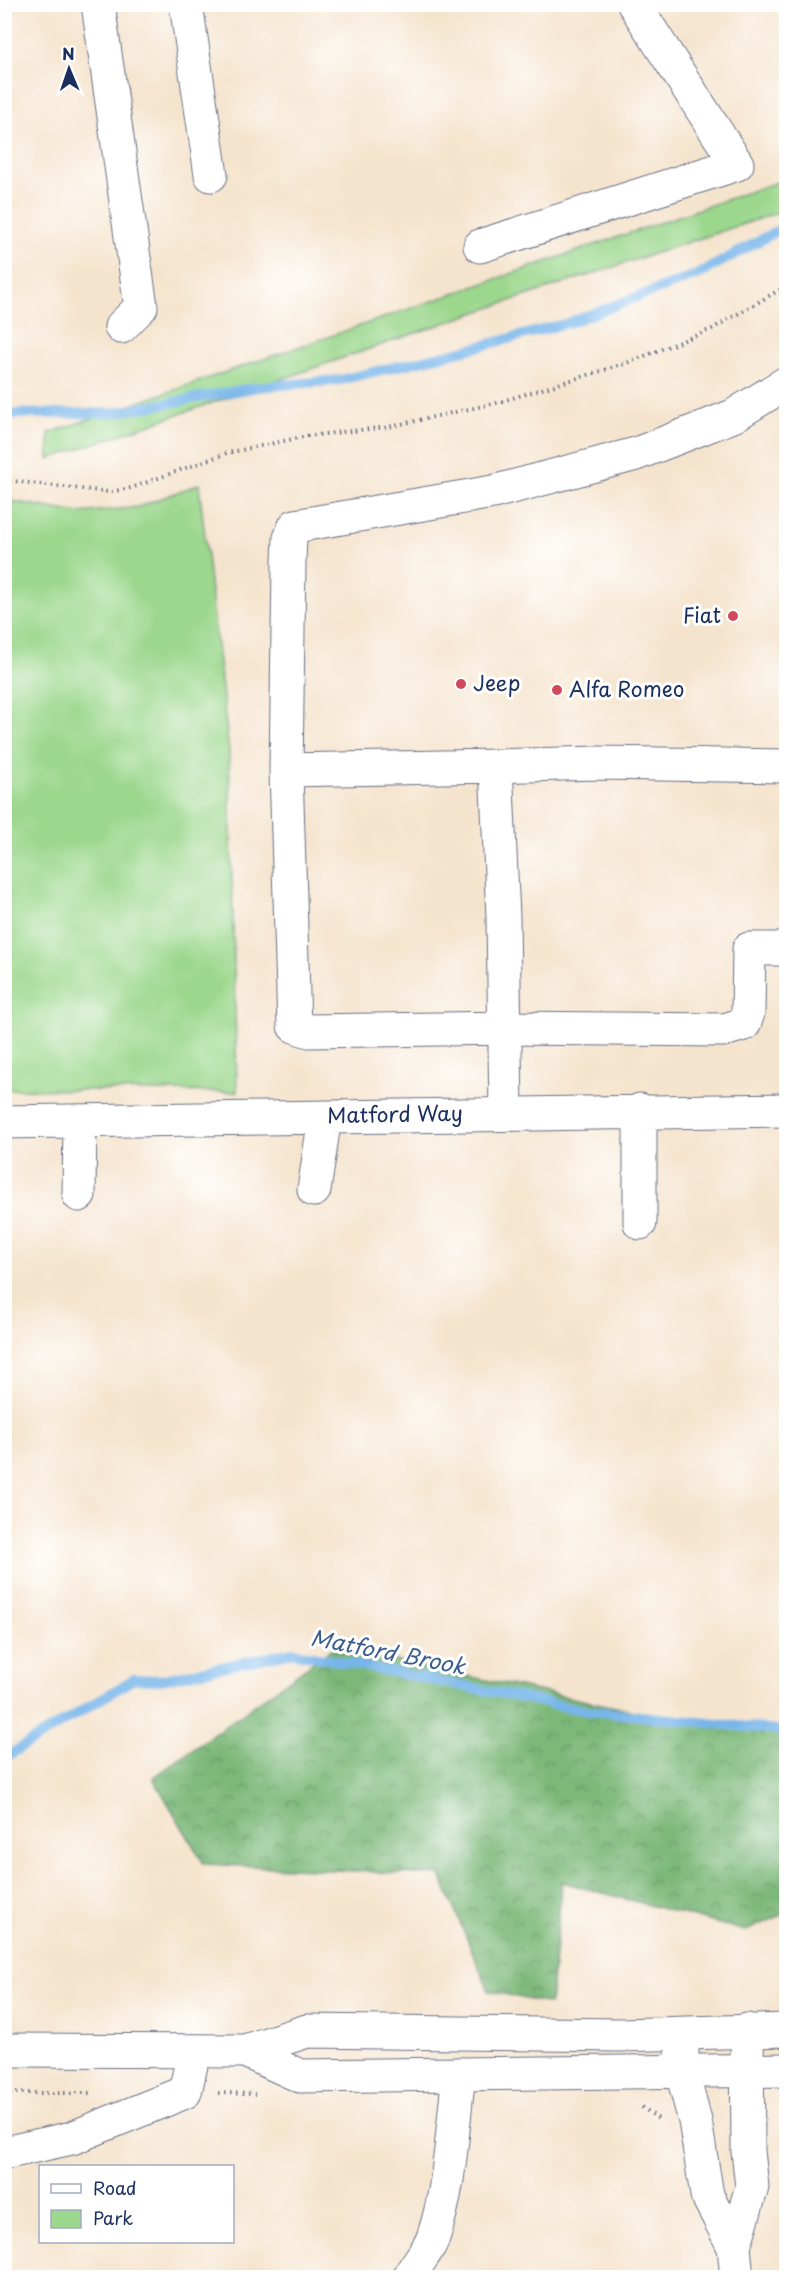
<svg xmlns="http://www.w3.org/2000/svg" width="791" height="2282" font-family="'Playpen Sans',sans-serif">
<style>
.green{fill:#9bd78c;stroke:#5b8375;stroke-width:1.5}
.forest{fill:url(#forest-crowns);stroke:#4c746b;stroke-width:1.5}
.lines{fill:none;stroke-linecap:round;stroke-linejoin:round}
.stream{stroke:#77b5ea;stroke-width:10}
.minor-casing{stroke:#676e85;stroke-width:35}
.major-casing{stroke:#676e85;stroke-width:35}
.path{stroke:#676e85;stroke-width:4;stroke-dasharray:1.5 4.5;stroke-linecap:butt}
.minor{stroke:#fff;stroke-width:33}
.major{stroke:#fff;stroke-width:33}
.poi-dot{fill:#d1495b;stroke:#fff;stroke-width:2}
.labels{text-anchor:middle;stroke-width:6;stroke-linejoin:round;paint-order:stroke}
.poi-label{font-size:21px;fill:#1b2f5e;stroke:#fff;text-anchor:start}
.street-label{font-size:21px;fill:#1b2f5e;stroke:#fff}
.water-label{font-size:22px;font-style:italic;fill:#3b5e8f;stroke:#fff}
</style>
<defs>
<pattern id="forest-crowns" width="20" height="18" patternUnits="userSpaceOnUse" patternTransform="scale(1.5)"><rect width="20" height="18" fill="#7cb878"/><path d="M2 6a3 3 0 1 1 6 0M12 15a3 3 0 1 1 6 0" fill="none" stroke="#659666"/></pattern>
</defs>
<rect width="100%" height="100%" fill="#fff"/>
<filter id="ink" filterUnits="userSpaceOnUse"><feTurbulence type="fractalNoise" baseFrequency=".0167" numOctaves="2"/><feDisplacementMap in="SourceGraphic" scale="12" xChannelSelector="R" yChannelSelector="G"/><feConvolveMatrix kernelMatrix="1 2 1 2 8 2 1 2 1" color-interpolation-filters="sRGB"/></filter>
<filter id="wash" filterUnits="userSpaceOnUse"><feTurbulence type="fractalNoise" baseFrequency=".008" numOctaves="4" result="noise"/><feDisplacementMap in="SourceGraphic" scale="24" xChannelSelector="R" yChannelSelector="G"/><feGaussianBlur stdDeviation="1.35" result="paint"/><feColorMatrix in="noise" values="0 0 0 0 0 0 0 0 0 0 0 0 0 0 0 0 0 1.4 0 .05"/><feComposite in="paint" operator="in"/></filter>
<g filter="url(#wash)">
<rect width="100%" height="100%" fill="#f5e4cd"/>
<!-- green -->
<path class="green" d="M 786,179 L 786,210 L 468,315 L 49,459 L 49,433 Z
M 199,484 L 229,752 L 237,1092 L 5,1089 L 5,500 L 79,513 L 138,507 Z"/>
<!-- forest -->
<path class="forest" d="M 333,1648 L 682,1721 L 786,1729 L 786,1913 L 746,1931 L 562,1882 L 550,2004 L 489,1991 L 440,1875 L 204,1864 L 153,1778 Z"/>
<g class="lines">
<!-- stream -->
<path class="stream" d="M 4,414 L 113,413 L 258,387 L 340,380 L 470,349 L 568,323 L 699,274 L 786,226
M 4,1758 L 134,1679 L 160,1680 L 292,1652 L 583,1710 L 786,1731"/>
</g>
</g>
<g filter="url(#ink)">
<g class="lines">
<defs>
<path id="minor" d="M 98,4 L 141,307 L 121,327
M 186,4 L 211,175
M 480,246 L 737,164 L 634,4
M 496,766 L 286,770 L 294,1026 L 309,1031 L 505,1028 L 724,1030 L 744,1024 L 748,1013 L 749,949 L 786,949
M 286,770 L 289,562 L 290,538 L 295,526 L 493,492 L 636,454 L 733,416 L 786,383
M 506,1113 L 503,917 L 496,766 L 598,763 L 786,766
M 4,1122 L 786,1110
M 314,1190 L 325,1117
M 79,1195 L 80,1121
M 640,1223 L 640,1110
M 682,2034 L 682,2072 L 695,2121 L 707,2195 L 734,2247 L 737,2278
M 4,2153 L 72,2138 L 185,2092 L 194,2052
M 734,2247 L 752,2187 L 748,2151 L 747,2030
M 409,2278 C 415,2264 428,2252 433,2238 C 451,2185 452,2129 459,2074"/>
<path id="major" d="M 4,2050 L 245,2051 L 307,2031 L 621,2035 L 786,2030
M 245,2051 L 300,2076 L 786,2070"/>
</defs>
<!-- minor casing -->
<use href="#minor" class="minor-casing"/>
<!-- major casing -->
<use href="#major" class="major-casing"/>
<!-- path -->
<path class="path" d="M 4,480 L 108,492 L 131,488 L 227,453 L 307,436 L 388,427 L 496,403 L 627,363 L 712,329 L 786,286
M 4,2093 L 90,2093
M 218,2093 L 255,2094
M 642,2107 L 660,2120"/>
<!-- minor -->
<use href="#minor" class="minor"/>
<!-- major -->
<use href="#major" class="major"/>
</g>
</g>
<!-- markers -->
<g class="poi-dot">
<circle cx="733" cy="616" r="6"/>
<circle cx="461" cy="684" r="6"/>
<circle cx="557" cy="690" r="6"/>
</g>
<g class="labels">
<!-- poi labels -->
<g class="poi-label">
<text x="721" y="623" text-anchor="end">Fiat</text>
<text x="473" y="691">Jeep</text>
<text x="569" y="697">Alfa Romeo</text>
</g>
<!-- street labels -->
<g class="street-label">
<text transform="translate(395 1115) rotate(-1)" y="7">Matford Way</text>
</g>
<!-- water labels -->
<g class="water-label">
<text transform="translate(388 1652) rotate(11)" y="8">Matford Brook</text>
</g>
</g>
<!-- margin -->
<rect width="791" height="2282" fill="none" stroke="#fff" stroke-width="24"/>
<!-- legend -->
<rect x="39" y="2165" width="195" height="78" fill="#ffffff" stroke="#a4acbf" stroke-width="1.5"/>
<rect x="51" y="2184" width="30" height="9" fill="#ffffff" stroke="#a4acbf" stroke-width="1.5"/>
<text x="93" y="2195" font-size="18" fill="#1b2f5e">Road</text>
<rect x="51" y="2210" width="30" height="18" fill="#9bd78c" stroke="#a4acbf" stroke-width="1.5"/>
<text x="93" y="2225" font-size="18" fill="#1b2f5e">Park</text>
<!-- north arrow -->
<g transform="translate(69 69) rotate(358)" stroke="#ffffff" stroke-width="4.5" paint-order="stroke">
<path d="M0-4.5L10 22L0 15L-10 22Z" fill="#1b2f5e"/>
<text y="-9" font-size="16" font-weight="bold" text-anchor="middle" fill="#1b2f5e">N</text>
</g>
</svg>
